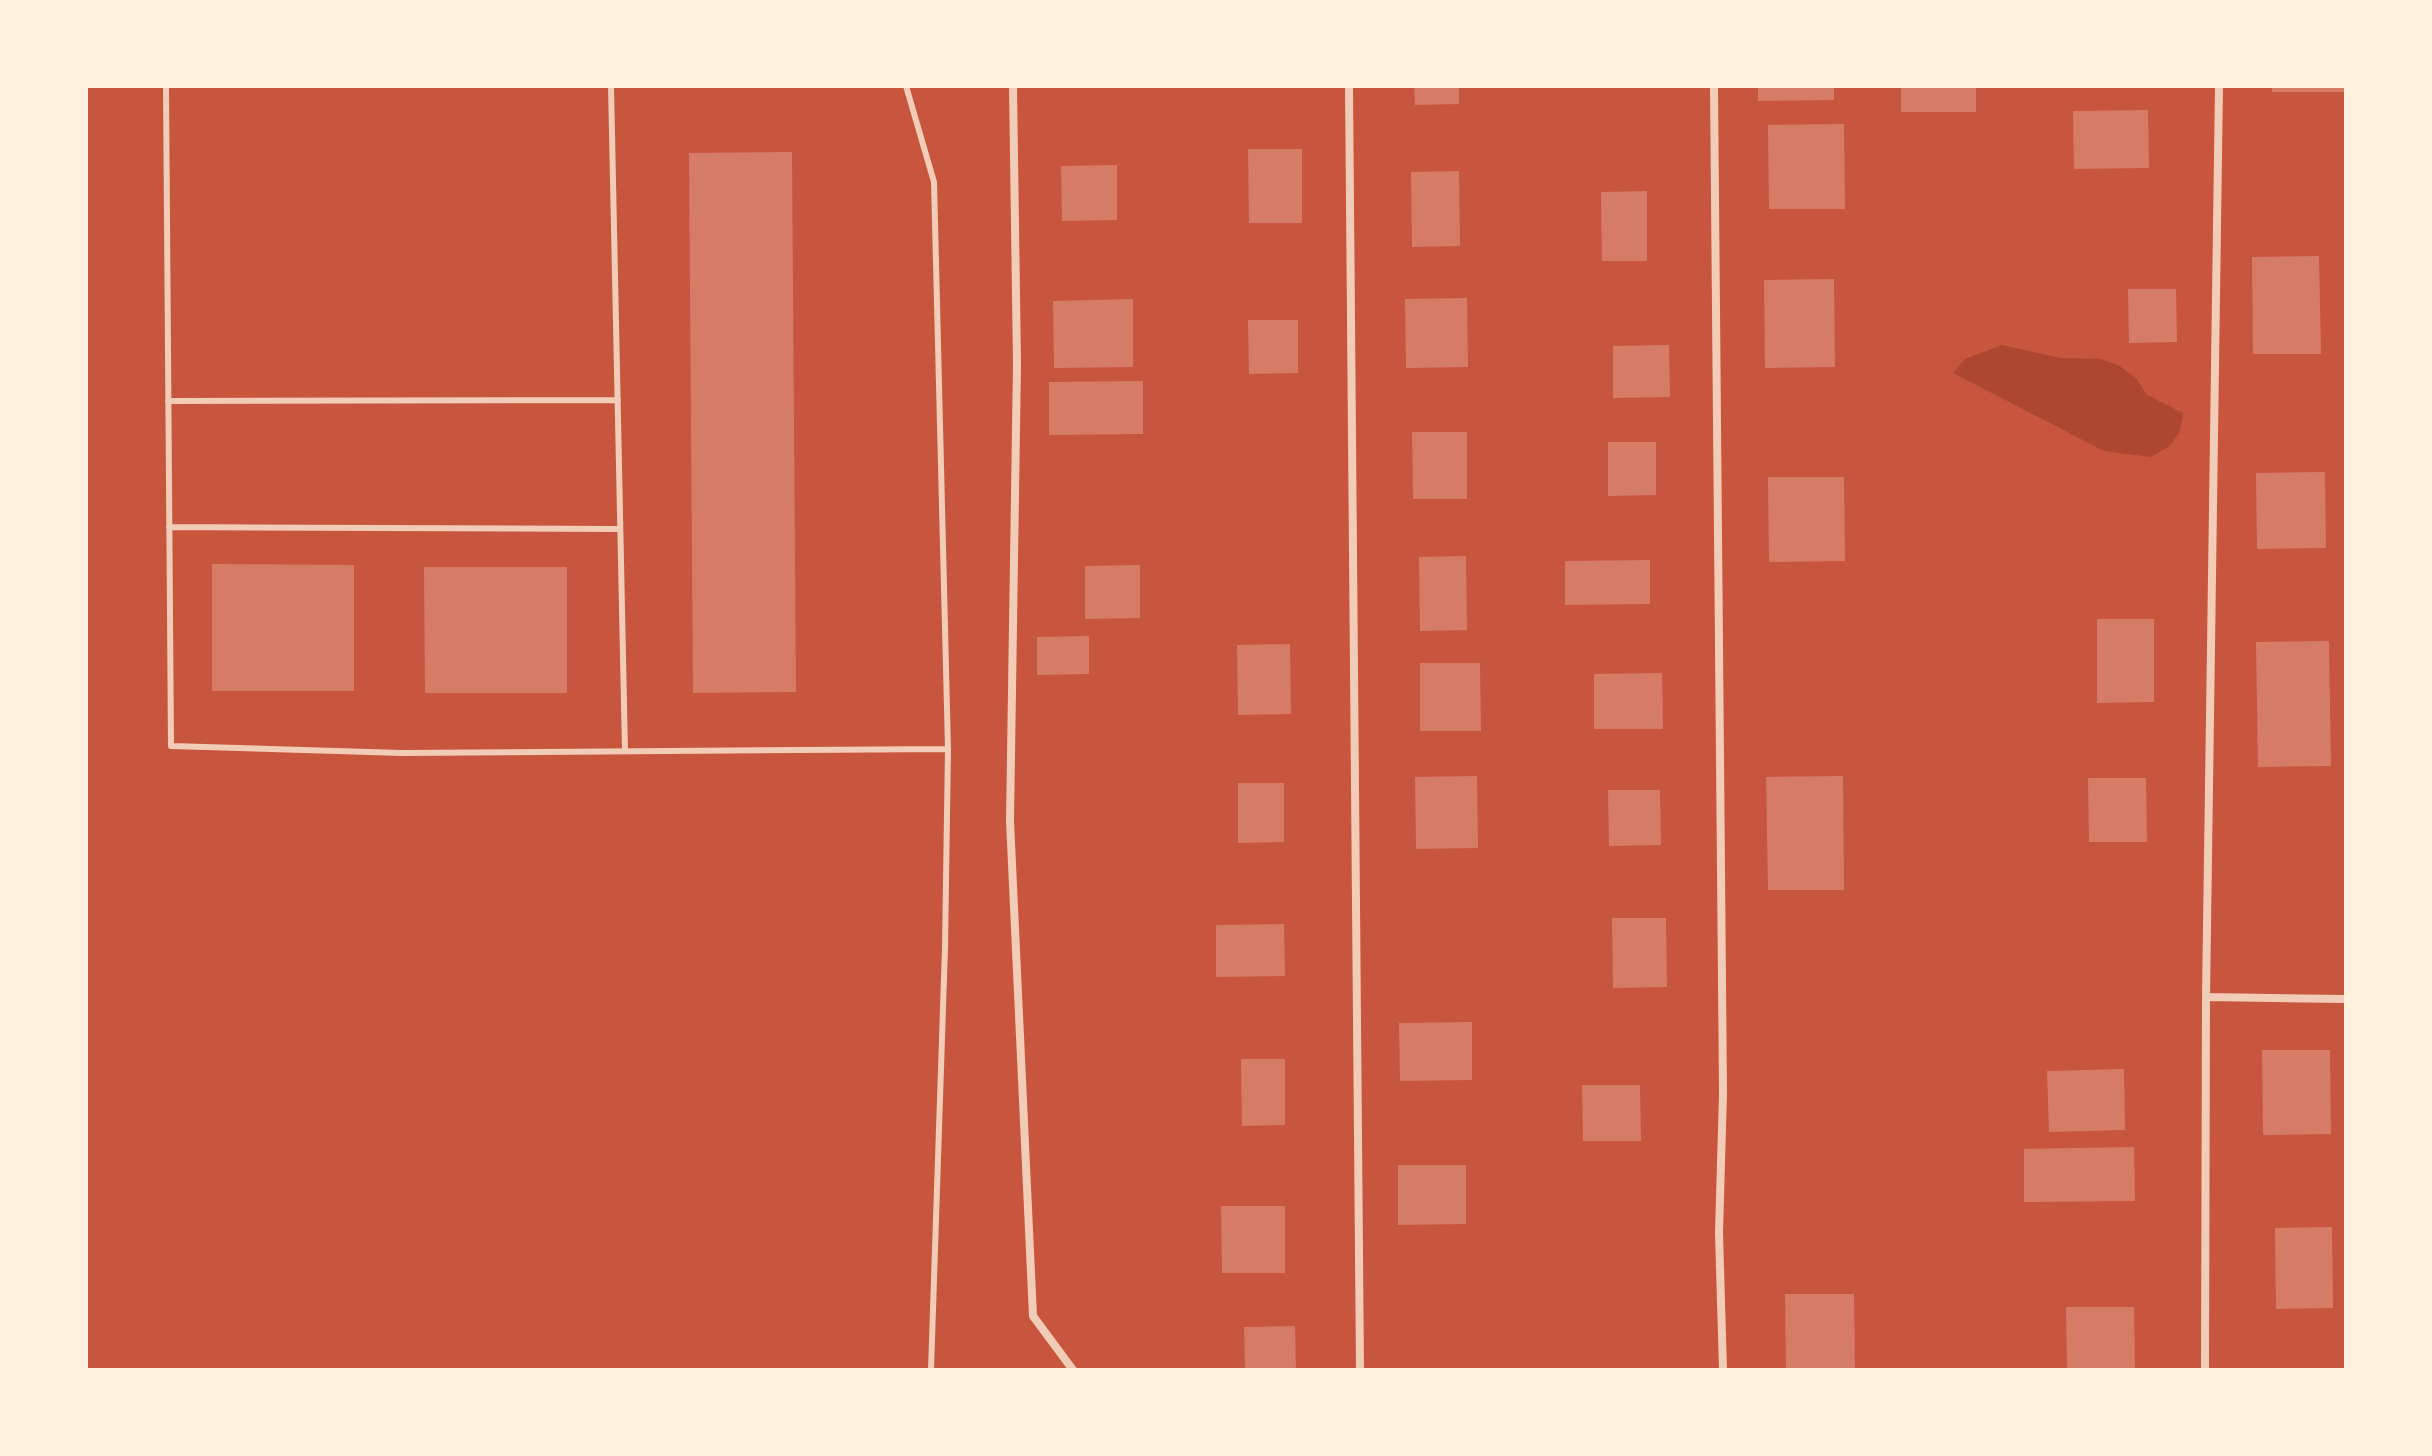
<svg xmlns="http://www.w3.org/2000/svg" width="2432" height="1456" font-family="'DM Sans',sans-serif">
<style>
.green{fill:#ae4732}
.building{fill:#d67c66}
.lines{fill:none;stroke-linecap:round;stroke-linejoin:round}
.service{stroke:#f1ccb7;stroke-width:6}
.minor{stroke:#f1ccb7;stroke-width:8}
</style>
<rect width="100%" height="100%" fill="#c8553d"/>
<!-- green -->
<path class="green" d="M 2002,345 L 2060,358 L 2100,359 L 2118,365 L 2136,378 L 2147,395 L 2183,413 L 2180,431 L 2170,446 L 2151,457 L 2104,451 L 1953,373 L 1965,359 Z"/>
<!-- building -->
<path class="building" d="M 1414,86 L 1459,86 L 1459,104 L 1415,105 Z
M 1758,86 L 1834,86 L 1834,100 L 1758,101 Z
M 1901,86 L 1976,86 L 1976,112 L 1901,112 Z
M 2272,86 L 2346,86 L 2346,92 L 2272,92 Z
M 2148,110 L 2149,168 L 2074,169 L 2073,111 Z
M 1844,124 L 1845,209 L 1769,209 L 1768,125 Z
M 1248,149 L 1302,149 L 1302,223 L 1249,223 Z
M 792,152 L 796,692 L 693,693 L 689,153 Z
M 1117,165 L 1117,220 L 1062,221 L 1061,166 Z
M 1459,171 L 1460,246 L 1412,247 L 1411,172 Z
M 1647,191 L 1647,261 L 1602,261 L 1601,192 Z
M 2319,256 L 2321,354 L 2253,354 L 2252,257 Z
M 1834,279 L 1835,367 L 1765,368 L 1764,280 Z
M 2128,289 L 2176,289 L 2177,342 L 2129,343 Z
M 1467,298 L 1468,367 L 1406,368 L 1405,299 Z
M 1133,299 L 1133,367 L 1054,368 L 1053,301 Z
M 1248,320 L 1298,320 L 1298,373 L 1249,374 Z
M 1669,345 L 1670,397 L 1613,398 L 1613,346 Z
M 1143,381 L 1143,434 L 1049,435 L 1049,382 Z
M 1412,432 L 1467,432 L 1467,499 L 1413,499 Z
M 1608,442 L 1656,442 L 1656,495 L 1608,496 Z
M 2325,472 L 2326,548 L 2257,549 L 2256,473 Z
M 1768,477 L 1844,477 L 1845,561 L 1769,562 Z
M 1466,556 L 1467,630 L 1420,631 L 1419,557 Z
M 1650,560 L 1650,604 L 1565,605 L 1565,561 Z
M 212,564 L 354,565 L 354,691 L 212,691 Z
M 1140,565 L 1140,618 L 1085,619 L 1085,566 Z
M 424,567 L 567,567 L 567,693 L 425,693 Z
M 2097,619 L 2154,619 L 2154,702 L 2097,703 Z
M 1089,636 L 1089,674 L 1037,675 L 1037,637 Z
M 2329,641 L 2331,766 L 2258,767 L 2256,642 Z
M 1290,644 L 1291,714 L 1238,715 L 1237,645 Z
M 1420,663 L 1480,663 L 1481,731 L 1420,731 Z
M 1662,673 L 1663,729 L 1594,729 L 1594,674 Z
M 1477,776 L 1478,848 L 1416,849 L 1415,777 Z
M 1843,776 L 1844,890 L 1768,890 L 1766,777 Z
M 2088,778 L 2146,778 L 2147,842 L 2089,842 Z
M 1238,783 L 1284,783 L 1284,842 L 1238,843 Z
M 1608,790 L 1660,790 L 1661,845 L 1609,846 Z
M 1612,918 L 1666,918 L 1667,987 L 1613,988 Z
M 1284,924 L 1285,976 L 1216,977 L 1216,925 Z
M 1472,1022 L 1472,1080 L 1400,1081 L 1399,1023 Z
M 2262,1050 L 2330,1050 L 2331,1134 L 2263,1135 Z
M 1241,1059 L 1285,1059 L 1285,1125 L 1242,1126 Z
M 2124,1069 L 2125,1130 L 2049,1132 L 2047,1071 Z
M 1582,1085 L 1640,1085 L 1641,1141 L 1583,1141 Z
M 2134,1147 L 2135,1201 L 2024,1202 L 2024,1149 Z
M 1398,1165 L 1466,1165 L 1466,1224 L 1398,1225 Z
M 1221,1206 L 1285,1206 L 1285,1273 L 1222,1273 Z
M 2332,1227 L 2333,1308 L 2276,1309 L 2275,1228 Z
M 1785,1294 L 1854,1294 L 1855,1370 L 1786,1370 Z
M 2066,1307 L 2134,1307 L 2135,1370 L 2067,1370 Z
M 1295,1326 L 1296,1370 L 1245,1370 L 1244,1327 Z"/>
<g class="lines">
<!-- service -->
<path class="service" d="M 166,86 L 171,746 L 402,753 L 948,749
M 611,86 L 625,751
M 906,86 L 934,182 L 948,749 L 945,948 L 931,1370
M 168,401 L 618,400
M 169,527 L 620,529"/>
<!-- minor -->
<path class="minor" d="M 1013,86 L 1017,364 L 1010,821 L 1033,1316 L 1073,1370
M 1349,86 L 1360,1370
M 1714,86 L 1723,1093 L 1719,1233 L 1723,1370
M 2206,997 L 2346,999
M 2205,1370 L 2206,997 L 2219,86"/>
</g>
<!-- border -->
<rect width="2432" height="1456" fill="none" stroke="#fff3e0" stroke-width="176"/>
</svg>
